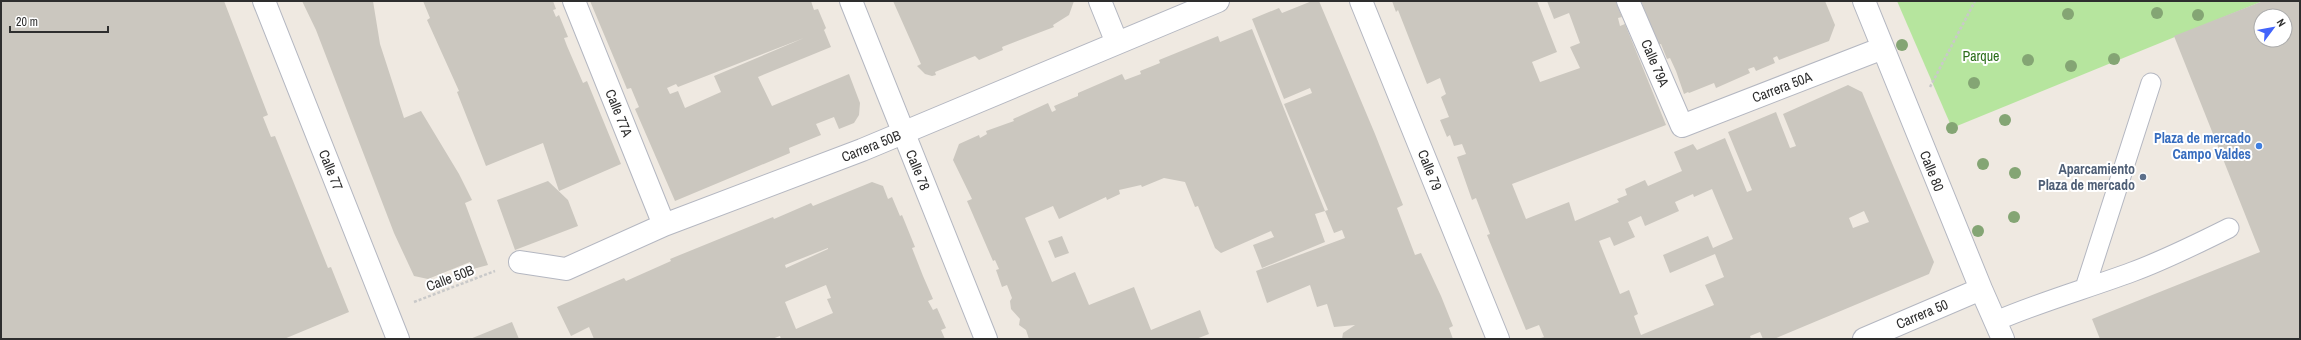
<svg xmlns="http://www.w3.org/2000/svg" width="2301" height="340" font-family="'Archivo Narrow',sans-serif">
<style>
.green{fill:#b6e59e}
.building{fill:#cbc7bf;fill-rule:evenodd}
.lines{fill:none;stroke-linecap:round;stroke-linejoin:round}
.lane-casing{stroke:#b4b7c1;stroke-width:21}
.street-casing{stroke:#b4b7c1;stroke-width:24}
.secondary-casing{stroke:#b4b7c1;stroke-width:24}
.path{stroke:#c9c9c9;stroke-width:2.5;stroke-dasharray:3 2;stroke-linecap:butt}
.lane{stroke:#fff;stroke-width:19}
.street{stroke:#fff;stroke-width:22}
.secondary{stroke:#fff;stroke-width:22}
.tree{fill:#84a574}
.shop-dot{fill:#3f7fe0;stroke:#fff;stroke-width:1.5}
.service-dot{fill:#5c6f8a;stroke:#fff;stroke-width:1.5}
.labels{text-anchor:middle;stroke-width:4;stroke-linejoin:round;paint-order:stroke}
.park-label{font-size:14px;fill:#2c6e1b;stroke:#fff}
.street-label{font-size:14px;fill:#2e2e2e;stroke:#fff}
.shop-label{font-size:14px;font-weight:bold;fill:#366cbe;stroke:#fff;text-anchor:end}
.service-label{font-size:14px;font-weight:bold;fill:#4e5e75;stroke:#fff;text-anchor:end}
</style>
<rect width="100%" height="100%" fill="#efe9e1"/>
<!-- green -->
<path class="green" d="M 1897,1 L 2263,1 L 1952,128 Z"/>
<!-- building -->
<path class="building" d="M 1,1 L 224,1 L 268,115 L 263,117 L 271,137 L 275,136 L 328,268 L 331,267 L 349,312 L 284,339 L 1,339 Z
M 302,1 L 373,1 L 380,44 L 404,118 L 421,111 L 459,174 L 472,200 L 465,203 L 488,265 L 473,269 L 470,262 L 428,279 L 414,276 L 394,233 L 316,30 Z
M 423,1 L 553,1 L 556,9 L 553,10 L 556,17 L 559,15 L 568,37 L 564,38 L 567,46 L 583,83 L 587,81 L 621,164 L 559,191 L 543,143 L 486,166 L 457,92 L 459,91 L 427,20 L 430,18 Z
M 590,1 L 811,1 L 814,10 L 818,9 L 826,28 L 823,31 L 824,30 L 831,47 L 758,77 L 772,106 L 849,74 L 860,103 L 859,115 L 854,123 L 839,129 L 834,117 L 816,124 L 821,135 L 789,148 L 790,153 L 675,201 L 635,109 L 639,107 L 631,88 L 627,89 ZM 804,38 L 714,76 L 721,92 L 685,108 L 678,91 L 670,94 L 667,88 L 676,84 L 678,87 Z
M 893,1 L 1074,1 L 1069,15 L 1053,25 L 1054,27 L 1002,47 L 1003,50 L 979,60 L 975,56 L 935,72 L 936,75 L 932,76 L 925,74 L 917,66 L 921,64 Z
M 1312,1 L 1319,1 L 1375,134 L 1403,205 L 1397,208 L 1415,255 L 1421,253 L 1441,296 L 1453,326 L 1449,328 L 1453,339 L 1342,339 L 1343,333 L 1355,325 L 1334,327 L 1327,304 L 1317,307 L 1310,285 L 1267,303 L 1256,271 L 1345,238 L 1342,230 L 1334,233 L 1325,211 L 1328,210 L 1284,104 L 1312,93 L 1310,88 L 1284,99 L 1252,19 L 1279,8 L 1282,13 Z
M 1392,1 L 1537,1 L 1557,52 L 1532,62 L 1540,82 L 1580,68 L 1570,47 L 1580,43 L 1569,13 L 1554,19 L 1547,1 L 1616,2 L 1622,17 L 1618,18 L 1620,26 L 1625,24 L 1666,125 L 1512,184 L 1526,219 L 1569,202 L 1575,221 L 1619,202 L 1617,199 L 1627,195 L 1625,189 L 1645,180 L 1648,186 L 1682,171 L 1674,152 L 1693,144 L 1697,150 L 1725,138 L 1747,192 L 1752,190 L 1728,132 L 1776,112 L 1790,148 L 1796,146 L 1783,114 L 1848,85 L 1862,92 L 1875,123 L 1934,262 L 1929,274 L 1774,339 L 1763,339 L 1760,332 L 1750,336 L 1751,339 L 1538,339 L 1544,337 L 1539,325 L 1526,330 L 1487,235 L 1490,234 L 1476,198 L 1472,200 L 1457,157 L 1466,154 L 1462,144 L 1454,146 L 1450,135 L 1447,137 L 1440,120 L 1449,117 L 1441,97 L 1446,94 L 1440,78 L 1427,84 L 1398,10 L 1396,12 ZM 1712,189 L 1733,239 L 1713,248 L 1708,236 L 1663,255 L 1670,273 L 1715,254 L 1724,277 L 1705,285 L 1714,305 L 1641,335 L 1634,316 L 1638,314 L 1629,290 L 1620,294 L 1599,241 L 1610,237 L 1614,246 L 1635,237 L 1628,222 L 1641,216 L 1645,226 L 1679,211 L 1675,202 L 1693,194 L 1694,197 ZM 1864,211 L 1869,222 L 1853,228 L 1849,218 Z
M 1641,1 L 1825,1 L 1835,25 L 1829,41 L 1779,60 L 1777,56 L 1773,58 L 1775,63 L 1756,71 L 1754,67 L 1748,69 L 1750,73 L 1716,88 L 1714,83 L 1689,93 L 1688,92 L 1684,94 L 1676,71 L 1670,58 L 1667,59 L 1661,44 L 1658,45 Z
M 2263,1 L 2300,1 L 2300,339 L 2100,339 L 2092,319 L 2260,252 L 2174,36 ZM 2261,16 L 2285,16 L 2285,40 L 2261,40 Z
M 1252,29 L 1325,211 L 1315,214 L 1325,242 L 1262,268 L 1253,245 L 1274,237 L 1271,231 L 1221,253 L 1215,248 L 1198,206 L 1195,207 L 1185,182 L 1164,178 L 1142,187 L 1141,185 L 1119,190 L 1120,194 L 1107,200 L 1106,197 L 1059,219 L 1053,206 L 1025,218 L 1052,282 L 1075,272 L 1089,305 L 1134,287 L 1151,330 L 1200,310 L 1209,334 L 1196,339 L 1029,339 L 1026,330 L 1019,325 L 1020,319 L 1011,309 L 1010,301 L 1012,298 L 1007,285 L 1002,287 L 996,270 L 999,269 L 995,260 L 993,261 L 967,201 L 972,199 L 953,160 L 959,144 L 979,135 L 980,138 L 987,134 L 986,131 L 1014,121 L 1013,119 L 1048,103 L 1052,112 L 1056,110 L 1054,106 L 1078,96 L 1078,93 L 1122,74 L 1125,80 L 1141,74 L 1140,71 L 1160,63 L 1159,60 L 1218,36 L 1220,42 Z
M 548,181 L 568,200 L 578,226 L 515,250 L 497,200 Z
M 872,182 L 883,186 L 888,199 L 892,197 L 900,216 L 902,215 L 915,247 L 912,248 L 923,276 L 933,299 L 928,301 L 933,310 L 937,308 L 946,328 L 941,330 L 945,339 L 781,339 L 780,336 L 772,339 L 594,339 L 589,327 L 571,336 L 557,307 L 624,278 L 626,281 L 671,261 L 670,259 L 773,217 L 774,219 L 811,203 L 813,206 ZM 828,248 L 828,249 L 786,268 L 785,265 ZM 826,285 L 831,298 L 827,299 L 833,313 L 796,329 L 785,302 Z
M 1062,236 L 1069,253 L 1055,258 L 1048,241 Z
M 512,322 L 519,339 L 470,339 Z"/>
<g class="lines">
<defs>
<path id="lane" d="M 2085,288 L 2151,83
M 1996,321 C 2040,302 2086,289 2132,272 C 2165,260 2197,244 2229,228"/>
<path id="street" d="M 264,1 L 398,339
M 574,1 L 664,225
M 1100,1 L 1117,43
M 1361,1 L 1498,339
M 1628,1 L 1682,126 L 1883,48
M 1864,1 L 1981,289 L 2003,339
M 520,262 L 566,269 L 664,225 L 862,150 L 1218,1
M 1864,339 L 1981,289"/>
<path id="secondary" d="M 851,1 L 986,339"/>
</defs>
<!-- lane casing -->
<use href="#lane" class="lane-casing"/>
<!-- street casing -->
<use href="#street" class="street-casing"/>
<!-- secondary casing -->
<use href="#secondary" class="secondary-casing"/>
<!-- path -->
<path class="path" d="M 1930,87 L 1975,1
M 414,302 L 495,271"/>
<!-- lane -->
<use href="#lane" class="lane"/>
<!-- street -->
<use href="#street" class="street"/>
<!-- secondary -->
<use href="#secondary" class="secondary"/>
</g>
<!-- trees -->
<g class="tree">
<circle cx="2157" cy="13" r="6"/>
<circle cx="2068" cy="14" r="6"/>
<circle cx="2198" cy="15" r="6"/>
<circle cx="1902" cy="45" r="6"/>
<circle cx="2114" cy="59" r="6"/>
<circle cx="2028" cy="60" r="6"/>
<circle cx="2071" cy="66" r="6"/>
<circle cx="1974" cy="83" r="6"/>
<circle cx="2005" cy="120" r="6"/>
<circle cx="1952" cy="128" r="6"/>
<circle cx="1983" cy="164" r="6"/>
<circle cx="2015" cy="173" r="6"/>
<circle cx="2014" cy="217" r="6"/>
<circle cx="1978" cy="231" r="6"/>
</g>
<!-- markers -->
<circle class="shop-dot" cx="2259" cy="146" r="4"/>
<circle class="service-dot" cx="2143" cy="177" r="4"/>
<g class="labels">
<!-- park labels -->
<g class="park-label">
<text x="1981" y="61">Parque</text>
</g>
<!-- street labels -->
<g class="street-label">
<text transform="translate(1655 63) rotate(67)" y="5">Calle 79A</text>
<text transform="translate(1782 87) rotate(-21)" y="5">Carrera 50A</text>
<text transform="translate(619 113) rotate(68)" y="5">Calle 77A</text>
<text transform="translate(871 146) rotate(-22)" y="5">Carrera 50B</text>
<text transform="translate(331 170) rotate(68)" y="5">Calle 77</text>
<text transform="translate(918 170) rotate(68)" y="5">Calle 78</text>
<text transform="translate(1430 170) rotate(68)" y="5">Calle 79</text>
<text transform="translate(1932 171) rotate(68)" y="5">Calle 80</text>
<text transform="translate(450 278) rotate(-21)" y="5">Calle 50B</text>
<text transform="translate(1922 314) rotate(-23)" y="5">Carrera 50</text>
</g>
<!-- shop labels -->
<g class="shop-label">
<text x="2251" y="143">Plaza de mercado<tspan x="2251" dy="16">Campo Valdes</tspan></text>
</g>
<!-- service labels -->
<g class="service-label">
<text x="2135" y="174">Aparcamiento<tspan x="2135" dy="16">Plaza de mercado</tspan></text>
</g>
</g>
<!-- border -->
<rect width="2301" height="340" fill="none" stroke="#2e2e2e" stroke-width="4"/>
<!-- north arrow -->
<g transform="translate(2273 28) rotate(58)"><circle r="19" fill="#ffffff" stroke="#ababab"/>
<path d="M0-3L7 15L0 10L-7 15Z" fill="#4264fb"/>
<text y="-6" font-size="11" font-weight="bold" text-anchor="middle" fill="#2e2e2e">N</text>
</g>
<!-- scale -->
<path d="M10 26v6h98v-6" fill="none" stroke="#2e2e2e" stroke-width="2"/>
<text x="16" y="26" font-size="12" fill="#2e2e2e" stroke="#ffffff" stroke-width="3" paint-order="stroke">20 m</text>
</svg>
